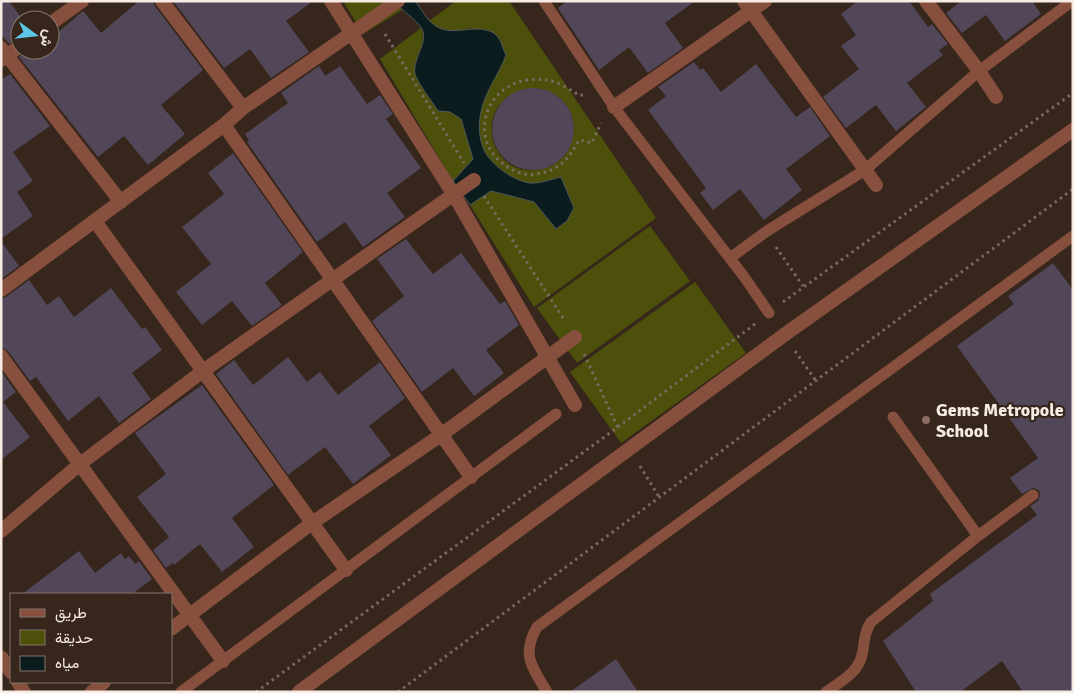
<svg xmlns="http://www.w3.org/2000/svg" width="1074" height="693" font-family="Signika,Vazirmatn,sans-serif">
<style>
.green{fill:#4d500b;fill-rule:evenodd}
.water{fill:#0b1c1e;stroke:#525a59}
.building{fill:#514759}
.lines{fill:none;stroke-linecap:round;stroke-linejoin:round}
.path{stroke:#796a60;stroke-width:3;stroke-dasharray:2.5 4;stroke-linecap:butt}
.service{stroke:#874f3e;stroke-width:11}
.minor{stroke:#874f3e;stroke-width:14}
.education-dot{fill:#8d6e63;stroke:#36261b;stroke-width:2}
.labels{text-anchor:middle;stroke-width:4.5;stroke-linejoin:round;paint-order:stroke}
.poi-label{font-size:18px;font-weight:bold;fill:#f7ece4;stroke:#36261b;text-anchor:start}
</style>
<rect width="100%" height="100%" fill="#36261b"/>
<!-- green -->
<path class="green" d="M 343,1 L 394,1 L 402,10 L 363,34 Z
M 456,1 L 509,1 L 656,218 L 534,307 L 470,205 L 491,191 L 534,202 L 550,222 L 574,208 L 561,177 C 552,179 539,185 530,183 C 514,181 491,165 484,150 C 479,138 478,125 481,112 C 485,91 499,75 506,55 L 500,39 L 470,28 L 458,31 L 441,29 L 429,21 ZM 535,88 C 544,90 552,92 559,97 C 573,109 578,130 570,146 C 566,157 556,165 545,168 C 489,186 464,95 535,88 Z
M 421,28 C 425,38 422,46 417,56 L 450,112 L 461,119 L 473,159 L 453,181 L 380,59 Z
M 650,226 L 690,281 L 577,363 L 537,308 Z
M 695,282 L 746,353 L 621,443 L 570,372 Z"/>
<!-- water -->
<path class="water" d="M 394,1 L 415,1 C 423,11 429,25 442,29 C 460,35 484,21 498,37 C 502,42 503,50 506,55 C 499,75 485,91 481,112 C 478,125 479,138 484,150 C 491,165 514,181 530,183 C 539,184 552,179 561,177 L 574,208 L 567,221 L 556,229 L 534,202 L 491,191 L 470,205 L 453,181 L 473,159 L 461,119 L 450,112 L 438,111 C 433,103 417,82 415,74 C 412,59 429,42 422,29 C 417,20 401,10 394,1 Z"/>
<!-- building -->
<path class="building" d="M 1,1 L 9,1 L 23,20 L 20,20 L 20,37 L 9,44 L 1,34 Z
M 139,1 L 153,1 L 155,6 L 203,70 L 161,105 L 185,134 L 148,165 L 124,136 L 98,157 L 19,57 L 28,50 L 50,50 L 50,39 L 83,11 L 101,33 Z
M 173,1 L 313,1 L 286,21 L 309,52 L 271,78 L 250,49 L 224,68 Z
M 567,1 L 695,1 L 665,23 L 683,48 L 648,73 L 629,47 L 599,70 L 558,8 Z
M 858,1 L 909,1 L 928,27 L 932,24 L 948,44 L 939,50 L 943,55 L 907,83 L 926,107 L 896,131 L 876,105 L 846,128 L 823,97 L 859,69 L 841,46 L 856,35 L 841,14 Z
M 961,1 L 1032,1 L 1041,14 L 1005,41 L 986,15 L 962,33 L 946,13 Z
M 694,62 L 700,70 L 703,68 L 721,92 L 756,64 L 796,117 L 810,107 L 830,136 L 786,169 L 802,190 L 764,220 L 740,189 L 713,210 L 700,193 L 706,188 L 648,110 L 666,96 L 658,87 Z
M 319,66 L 325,76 L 340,66 L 367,104 L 380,95 L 393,114 L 386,119 L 421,168 L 387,193 L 405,217 L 363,247 L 345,222 L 317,242 L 247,142 L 249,140 L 245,134 L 288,103 L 281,93 Z
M 10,74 L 50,126 L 13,152 L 33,181 L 17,192 L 33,216 L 1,239 L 1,80 Z
M492 129a41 41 0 1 1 82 0a41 41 0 1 1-82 0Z
M 233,153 L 303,252 L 265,283 L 282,305 L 252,326 L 232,301 L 202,325 L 176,292 L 211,264 L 182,227 L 224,194 L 208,173 Z
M 406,239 L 433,274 L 461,253 L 500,304 L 505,301 L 519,325 L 486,350 L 504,373 L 474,396 L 453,368 L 422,392 L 372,321 L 404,296 L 377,259 Z
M 1,241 L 19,266 L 1,279 Z
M 1053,263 L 1073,290 L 1073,692 L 1023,692 L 1002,661 L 960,692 L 916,692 L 883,641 L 933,601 L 930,594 L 1037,515 L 1030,506 L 1038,501 L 1040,495 L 1039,490 L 1033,488 L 1022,494 L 1010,478 L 1038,458 L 957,346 L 1014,304 L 1008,296 Z
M 29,280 L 47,305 L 59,296 L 74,317 L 111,288 L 142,329 L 145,327 L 162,350 L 132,373 L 151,399 L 119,423 L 99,396 L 68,421 L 36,377 L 30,381 L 8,351 L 1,347 L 1,299 L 6,297 Z
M 288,357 L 307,382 L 320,372 L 338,395 L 380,362 L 405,398 L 369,426 L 391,455 L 353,484 L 325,447 L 288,475 L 216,374 L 234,360 L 253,385 Z
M 1,371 L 16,392 L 3,402 L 30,437 L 1,460 Z
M 202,385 L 274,485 L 232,518 L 254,547 L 222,572 L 200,544 L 174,565 L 173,563 L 166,568 L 153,550 L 169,537 L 137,497 L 166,474 L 135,433 Z
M 79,551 L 95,573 L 121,553 L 125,559 L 129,556 L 135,564 L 139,561 L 152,579 L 132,594 L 22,594 Z
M 616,659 L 638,692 L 570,692 Z"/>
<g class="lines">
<!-- path -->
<path class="path" d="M 385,34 L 464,163
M 583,95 L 579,95 C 572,91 563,85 555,82 C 492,64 457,139 511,169 C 518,173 528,176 537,174 C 558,171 569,159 579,140 L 592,143 L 601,123
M 484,196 L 565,321
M 776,247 L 803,286
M 783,302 L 1073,93
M 795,351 L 816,381
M 584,354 L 618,428
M 640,466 L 659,497
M 256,692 L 618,427 L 755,324
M 398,692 L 1073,189"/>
<!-- service -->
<path class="service" d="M 544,1 L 614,107 L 745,278 L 769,313
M 730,258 L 767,231 L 865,170 L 979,71 L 1072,1
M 893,417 L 978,536
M 181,692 L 556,414
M 547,692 C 532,667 521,655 537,627 L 1073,236
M 826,692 C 840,682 858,673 862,655 C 865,642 863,635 871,622 L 978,536 L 1033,495"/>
<!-- minor -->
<path class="minor" d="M 162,1 L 243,108
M 331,1 L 454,195 L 575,405
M 744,1 L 876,185
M 926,1 L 979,71 L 996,97
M 50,24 L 82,1
M 1,48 L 121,202
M 1,60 L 20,46
M 614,107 L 765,1
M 224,125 L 471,477
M 95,221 L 346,570
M 1,290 L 224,125 L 243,108 L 398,1
M 1,356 L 223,661
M 1,531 L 80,464 L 203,371 L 474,180
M 171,629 L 312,523 L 441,435 L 575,337
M 1,657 L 11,672
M 18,682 L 24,692
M 92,692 L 104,682
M 299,692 L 784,335 L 1073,130"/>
</g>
<!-- markers -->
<circle class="education-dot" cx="926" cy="420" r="5"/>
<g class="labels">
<!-- poi labels -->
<g class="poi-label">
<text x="936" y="416">Gems Metropole<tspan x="936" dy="21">School</tspan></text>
</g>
</g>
<!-- border -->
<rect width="1074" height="693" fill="none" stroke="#f7ece4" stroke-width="5"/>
<!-- legend -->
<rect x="10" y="593" width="162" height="90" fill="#36261b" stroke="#83756b"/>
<rect x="20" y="609" width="25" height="8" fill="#874f3e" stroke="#83756b"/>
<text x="55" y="618" font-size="15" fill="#f7ece4">طريق</text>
<rect x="20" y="630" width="25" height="15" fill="#4d500b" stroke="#83756b"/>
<text x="55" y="643" font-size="15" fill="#f7ece4">حديقة</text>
<rect x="20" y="656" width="25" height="15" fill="#0b1c1e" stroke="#83756b"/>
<text x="55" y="668" font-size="15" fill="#f7ece4">مياه</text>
<!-- north arrow -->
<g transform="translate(35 35) rotate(105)"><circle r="24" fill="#36261b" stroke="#83756b"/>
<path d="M0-4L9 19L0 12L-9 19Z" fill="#5dc7e8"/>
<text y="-8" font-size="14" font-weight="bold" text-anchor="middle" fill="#f7ece4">ش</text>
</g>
</svg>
